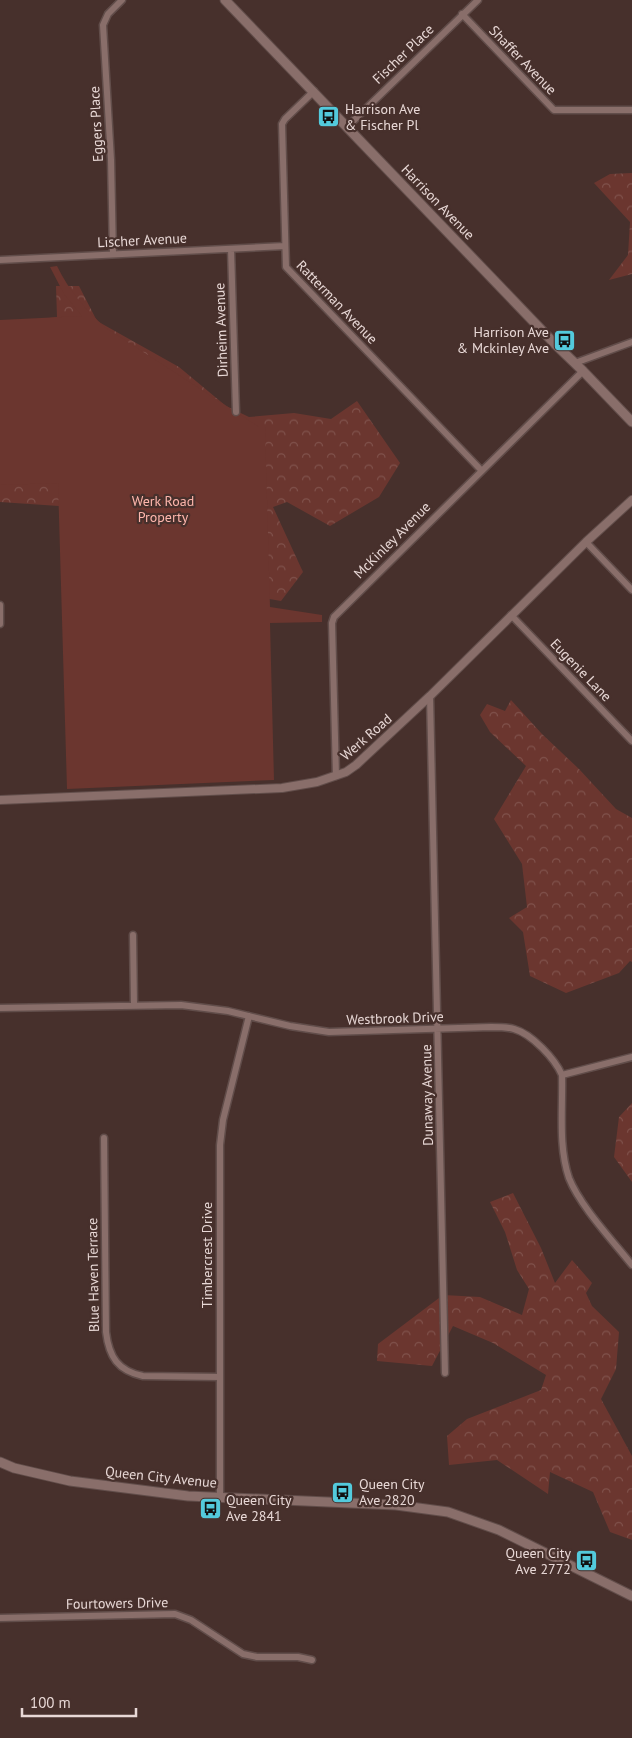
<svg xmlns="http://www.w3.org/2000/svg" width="632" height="1738" font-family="'PT Sans',sans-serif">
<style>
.forest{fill:url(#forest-crowns)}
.green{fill:#6b362f}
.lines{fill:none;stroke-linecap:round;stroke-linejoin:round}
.minor-casing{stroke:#614d4a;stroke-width:9}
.tertiary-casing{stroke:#614d4a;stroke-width:10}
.secondary-casing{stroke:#614d4a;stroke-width:11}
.minor{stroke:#896e6a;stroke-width:6}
.tertiary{stroke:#896e6a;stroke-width:8}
.secondary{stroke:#896e6a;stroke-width:9}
.labels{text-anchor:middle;stroke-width:4.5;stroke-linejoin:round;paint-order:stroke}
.street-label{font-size:14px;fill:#e8d8d6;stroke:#47302c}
.poi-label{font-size:14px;fill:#e8d8d6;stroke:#47302c;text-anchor:start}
.park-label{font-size:14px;fill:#feb6ac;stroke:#47302c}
</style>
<defs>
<pattern id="forest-crowns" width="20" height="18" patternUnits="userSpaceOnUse" patternTransform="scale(1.25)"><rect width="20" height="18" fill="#6b362f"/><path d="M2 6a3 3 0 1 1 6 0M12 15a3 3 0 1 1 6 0" fill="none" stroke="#80524c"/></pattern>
</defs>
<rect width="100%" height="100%" fill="#47302c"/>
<!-- forest -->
<path class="forest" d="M 632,173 L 632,274 L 609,280 L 628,255 L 630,222 L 594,183 L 610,174 Z
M 56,286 L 79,286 L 97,321 L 179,367 L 226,406 L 249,417 L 294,413 L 331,419 L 357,401 L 400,463 L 379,497 L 330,526 L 287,502 L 273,507 L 303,572 L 281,601 L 197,586 L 59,506 L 0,502 L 0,324 L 57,317 Z
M 511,700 L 542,734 L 579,769 L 616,809 L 632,818 L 632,962 L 630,961 L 619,973 L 566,993 L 530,976 L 523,932 L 509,918 L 527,907 L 522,864 L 494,819 L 526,766 L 490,732 L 480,715 L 487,704 L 505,711 Z
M 632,1103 L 632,1182 L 614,1157 L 619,1117 Z
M 513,1193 L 541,1248 L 555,1283 L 572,1260 L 592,1283 L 586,1293 L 592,1306 L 619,1332 L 616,1369 L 601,1399 L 632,1456 L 632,1540 L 610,1532 L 593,1492 L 550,1472 L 548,1494 L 497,1460 L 449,1465 L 447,1436 L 467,1419 L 541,1390 L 546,1375 L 493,1343 L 453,1326 L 432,1366 L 377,1361 L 378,1344 L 443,1295 L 480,1297 L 522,1315 L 529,1289 L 517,1270 L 505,1232 L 490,1202 Z"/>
<!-- green -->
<path class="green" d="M 57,266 C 69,291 86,310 106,328 L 259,427 L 265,427 L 270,607 L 322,615 L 322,622 L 270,623 L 274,780 L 67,789 L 58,483 L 0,485 L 0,320 L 82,316 L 64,294 L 50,267 Z"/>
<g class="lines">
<defs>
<path id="minor" d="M 462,14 L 554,110 L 632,110
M 314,91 L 285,119 L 282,124 L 286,267 L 481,470
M 348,126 L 478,0
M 231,249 L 236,412
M 113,254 L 111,160 L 103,25 L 108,14 L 122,0
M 0,260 L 285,246
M 575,363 L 632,342
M 586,542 L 632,590
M 0,605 L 0,624
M 511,615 L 632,741
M 430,696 L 445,1373
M 336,776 L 332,623 L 334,617 L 583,371
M 133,935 L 134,1005
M 0,1008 L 181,1005 L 228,1011 L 290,1026 L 329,1032 L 491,1027 C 498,1027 507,1027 514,1029 C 532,1034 555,1059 562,1075 C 563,1108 558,1146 569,1178 C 580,1206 613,1241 632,1265
M 562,1075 L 632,1057
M 104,1138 L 106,1332 C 109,1357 118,1371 143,1376 L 220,1377
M 220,1498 L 220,1145 L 223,1120 L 249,1016
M 0,1618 L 175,1614 L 191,1620 L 243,1654 L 257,1657 L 298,1657 L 312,1660"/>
<path id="tertiary" d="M 0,800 L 282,788 L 317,782 L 346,772 L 356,765 L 430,696 L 586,542 L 632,500"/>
<path id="secondary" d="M 225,0 L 555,344 L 583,371 L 632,422
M 0,1462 L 14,1468 L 70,1481 L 188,1496 L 396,1505 L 448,1512 L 499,1530 L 632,1596"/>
</defs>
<!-- minor casing -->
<use href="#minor" class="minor-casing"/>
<!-- tertiary casing -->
<use href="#tertiary" class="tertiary-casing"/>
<!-- secondary casing -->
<use href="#secondary" class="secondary-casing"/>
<!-- minor -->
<use href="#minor" class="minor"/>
<!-- tertiary -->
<use href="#tertiary" class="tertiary"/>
<!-- secondary -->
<use href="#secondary" class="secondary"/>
</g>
<!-- icons -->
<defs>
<symbol id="bus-square" viewBox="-11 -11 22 22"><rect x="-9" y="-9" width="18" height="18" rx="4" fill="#53cadc" stroke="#47302c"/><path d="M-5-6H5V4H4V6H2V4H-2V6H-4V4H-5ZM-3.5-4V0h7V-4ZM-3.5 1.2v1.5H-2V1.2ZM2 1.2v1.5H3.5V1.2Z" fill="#111"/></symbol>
</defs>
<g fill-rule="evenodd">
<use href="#bus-square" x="316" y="104" width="25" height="25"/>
<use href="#bus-square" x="552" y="328" width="25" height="25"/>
<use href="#bus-square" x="330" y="1480" width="25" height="25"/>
<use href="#bus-square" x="198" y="1496" width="25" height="25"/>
<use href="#bus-square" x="574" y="1548" width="25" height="25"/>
</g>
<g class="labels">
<!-- street labels -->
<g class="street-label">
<text transform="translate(403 54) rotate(-44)" y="5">Fischer Place</text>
<text transform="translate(523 60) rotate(46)" y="5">Shaffer Avenue</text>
<text transform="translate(96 124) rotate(-93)" y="5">Eggers Place</text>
<text transform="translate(438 202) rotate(46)" y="5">Harrison Avenue</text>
<text transform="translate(142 240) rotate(-3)" y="5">Lischer Avenue</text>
<text transform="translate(337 302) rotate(46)" y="5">Ratterman Avenue</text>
<text transform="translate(221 330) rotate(-92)" y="5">Dirheim Avenue</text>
<text transform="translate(392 540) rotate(-45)" y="5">McKinley Avenue</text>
<text transform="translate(581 670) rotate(46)" y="5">Eugenie Lane</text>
<text transform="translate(366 737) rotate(-41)" y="5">Werk Road</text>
<text transform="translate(395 1018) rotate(-2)" y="5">Westbrook Drive</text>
<text transform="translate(427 1095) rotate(-91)" y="5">Dunaway Avenue</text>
<text transform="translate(207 1255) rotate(-90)" y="5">Timbercrest Drive</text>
<text transform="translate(93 1275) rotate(-91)" y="5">Blue Haven Terrace</text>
<text transform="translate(161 1477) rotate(6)" y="5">Queen City Avenue</text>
<text transform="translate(117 1603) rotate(-1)" y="5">Fourtowers Drive</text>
</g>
<!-- poi labels -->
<g class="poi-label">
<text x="345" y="114">Harrison Ave<tspan x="345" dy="16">&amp; Fischer Pl</tspan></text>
<text x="549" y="337" text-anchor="end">Harrison Ave<tspan x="549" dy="16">&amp; Mckinley Ave</tspan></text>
<text x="359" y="1489">Queen City<tspan x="359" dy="16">Ave 2820</tspan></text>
<text x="226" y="1505">Queen City<tspan x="226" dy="16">Ave 2841</tspan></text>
<text x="571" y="1558" text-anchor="end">Queen City<tspan x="571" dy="16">Ave 2772</tspan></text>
</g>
<!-- park labels -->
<g class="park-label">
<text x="163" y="506">Werk Road<tspan x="163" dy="16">Property</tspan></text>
</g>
</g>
<!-- scale -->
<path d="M22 1708v8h114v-8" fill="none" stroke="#e8d8d6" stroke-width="2.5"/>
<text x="30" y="1708" font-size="15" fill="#e8d8d6" stroke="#47302c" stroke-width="4" paint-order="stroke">100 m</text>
</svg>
